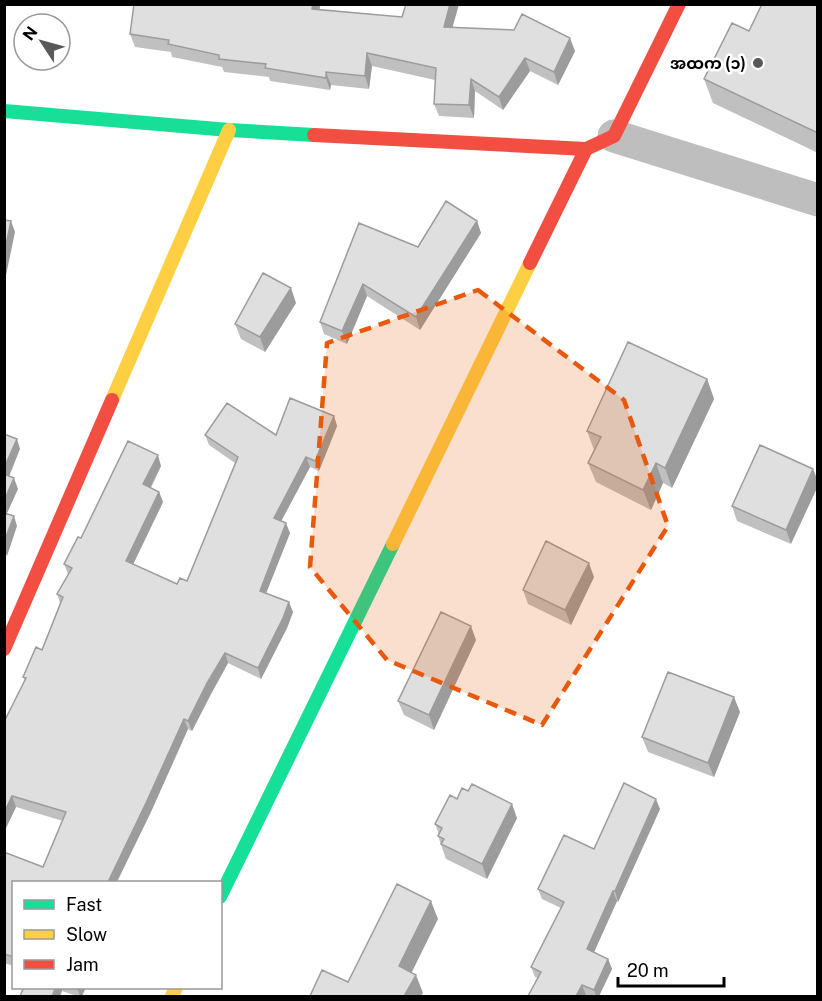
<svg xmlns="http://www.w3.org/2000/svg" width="822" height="1001" font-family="'Public Sans','Noto Sans Myanmar',sans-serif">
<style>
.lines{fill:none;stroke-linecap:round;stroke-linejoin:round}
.street{stroke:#bebebe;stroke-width:33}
.fast{stroke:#16e098;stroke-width:14}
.slow{stroke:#ffcf43;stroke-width:14}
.jam{stroke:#f24e42;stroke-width:14}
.wall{fill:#c0c0c0}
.shaded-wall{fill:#9c9c9c}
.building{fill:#dfdfdf;stroke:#9c9c9c;stroke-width:1.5}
.marked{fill:#e8590c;fill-opacity:0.2;stroke:#e8590c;stroke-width:4.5;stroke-dasharray:12 8;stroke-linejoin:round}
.poi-dot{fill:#595959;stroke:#fff;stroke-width:2}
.labels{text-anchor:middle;stroke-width:5;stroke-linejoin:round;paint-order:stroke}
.poi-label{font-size:16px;font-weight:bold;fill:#000;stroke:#fff;text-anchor:end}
</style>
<rect width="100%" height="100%" fill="#fff"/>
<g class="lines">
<!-- street -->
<path class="street" d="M 614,136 L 818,200"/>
<!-- fast -->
<path class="fast" d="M 4,111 L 229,130 L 314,135
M 220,897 L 393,544"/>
<!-- slow -->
<path class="slow" d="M 112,400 L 229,130
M 393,544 L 530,263
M 172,996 L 176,988"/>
<!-- jam -->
<path class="jam" d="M 314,135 L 586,149
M 530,263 L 586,149 L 614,136 L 679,4
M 4,649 L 112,400"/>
</g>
<!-- wall -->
<path class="wall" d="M 406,4 L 459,4 L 452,27 L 575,51 L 558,85 L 530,71 L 503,110 L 475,91 L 474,118 L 439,116 L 434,104 L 435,80 L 372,66 L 369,89 L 331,85 L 330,90 L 270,81 L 269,77 L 224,72 L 222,67 L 172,57 L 171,52 L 135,47 L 130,34 L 320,7 L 319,9 L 402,17 Z
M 818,4 L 818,153 L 713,103 L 704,79 L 749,31 Z
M 477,221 L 481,233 L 420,330 L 367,296 L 347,344 L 324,334 L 320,322 L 359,223 L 418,247 Z
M 296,303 L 265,352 L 241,339 L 235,324 Z
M 707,379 L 714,399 L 672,488 L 663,483 L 651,510 L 596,482 L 588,463 L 594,450 L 587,431 Z
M 334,416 L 337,426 L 319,471 L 310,467 L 281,521 L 290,533 L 266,593 L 293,612 L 287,628 L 261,679 L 228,663 L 211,694 L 192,731 L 188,729 L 150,814 L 14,882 L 14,966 L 4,963 L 4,852 L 43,867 L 63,821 L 16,807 L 4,832 L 25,681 L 23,677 L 42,650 L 60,603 L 57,594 L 68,574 L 64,564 L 81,538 L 161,466 L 151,488 L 159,492 L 163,502 L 133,564 L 177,584 L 187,581 L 235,463 L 209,445 L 205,435 L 276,435 Z
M 760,445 L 791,544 L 737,521 L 732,506 Z
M 594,577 L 571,625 L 528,604 L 523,590 Z
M 476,640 L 434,730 L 404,715 L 398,701 Z
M 740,712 L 714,777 L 648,752 L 642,737 Z
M 457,799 L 517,818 L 487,879 L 446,859 L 438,836 L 439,834 L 435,824 Z
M 660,809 L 618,902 L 617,901 L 594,952 L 608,959 L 612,969 L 599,996 L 588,996 L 535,977 L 531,967 L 561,908 L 542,899 L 538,889 L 594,849 Z
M 24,987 L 86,987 L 82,996 L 77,996 L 62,991 L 60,996 L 20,996 Z"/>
<!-- shaded-wall -->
<path class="shaded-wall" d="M 313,4 L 319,4 L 320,7 L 317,21 L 312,9 Z
M 450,4 L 459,4 L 449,40 L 444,27 Z
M 570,38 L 575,51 L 558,85 L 554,72 Z
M 367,53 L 372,66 L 369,89 L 365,76 Z
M 525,58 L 530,71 L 503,110 L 499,97 Z
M 326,72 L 331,85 L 330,90 L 326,78 Z
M 471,79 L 475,91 L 474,118 L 469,105 Z
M 11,221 L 15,232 L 4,285 L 4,254 Z
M 477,221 L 481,233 L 420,330 L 416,317 Z
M 363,284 L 367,296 L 347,344 L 342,331 Z
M 291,288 L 296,303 L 265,352 L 260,337 Z
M 707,379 L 714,399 L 672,488 L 665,468 Z
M 334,416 L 337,426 L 319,471 L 315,461 Z
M 17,439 L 20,449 L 6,484 L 4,479 L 4,468 Z
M 158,455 L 161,466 L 147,494 L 143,484 Z
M 306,457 L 310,467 L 277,529 L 274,518 Z
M 656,463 L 663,483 L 651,510 L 643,490 Z
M 813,469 L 818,481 L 818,486 L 791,544 L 786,530 Z
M 14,478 L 18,489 L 4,520 L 4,501 Z
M 159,492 L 163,502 L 130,571 L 126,561 Z
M 14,516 L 17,526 L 7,556 L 4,550 L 4,542 Z
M 286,523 L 290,533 L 263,601 L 260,591 Z
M 589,563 L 594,577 L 571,625 L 565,610 Z
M 289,602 L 293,612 L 287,628 L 261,679 L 258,668 Z
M 471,626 L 476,640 L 434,730 L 429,715 Z
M 225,653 L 228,663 L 211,694 L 192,731 L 188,721 L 207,683 Z
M 734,697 L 740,712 L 714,777 L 708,763 Z
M 184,719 L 188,729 L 150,814 L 117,882 L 108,882 Z
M 12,796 L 16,807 L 4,832 L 4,813 Z
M 656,799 L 660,809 L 618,902 L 615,891 Z
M 512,804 L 517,818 L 487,879 L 482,864 Z
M 613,891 L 617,901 L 591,959 L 587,949 Z
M 431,901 L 438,919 L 406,984 L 399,966 Z
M 608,959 L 612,969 L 599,996 L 596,996 L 594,990 Z
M 416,975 L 423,993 L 421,996 L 404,996 Z
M 582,985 L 586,995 L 585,996 L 576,996 Z
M 56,987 L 61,987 L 62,991 L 60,996 L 52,996 Z
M 77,987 L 86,987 L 82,996 L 80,996 Z"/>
<!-- building -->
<path class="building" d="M 134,4 L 313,4 L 312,9 L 402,17 L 406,4 L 450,4 L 444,27 L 514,30 L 522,14 L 570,38 L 554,72 L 525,58 L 499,97 L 471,79 L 469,105 L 434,104 L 436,68 L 367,53 L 365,76 L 326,72 L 326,78 L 265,68 L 266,64 L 219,59 L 219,55 L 168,44 L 169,40 L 130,34 Z
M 762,4 L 818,4 L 818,133 L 704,79 L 732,23 L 749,31 Z
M 446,201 L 477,221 L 416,317 L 363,284 L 342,331 L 320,322 L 359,223 L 418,247 Z
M 4,220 L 11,221 L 4,254 Z
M 263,273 L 291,288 L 260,337 L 235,324 Z
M 628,342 L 707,379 L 665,468 L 656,463 L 643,490 L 588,463 L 601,437 L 587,431 Z
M 290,398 L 334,416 L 315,461 L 306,457 L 274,518 L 286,523 L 260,591 L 289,602 L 283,618 L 258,668 L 225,653 L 207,683 L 188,721 L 184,719 L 146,803 L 108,882 L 14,882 L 14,957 L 4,954 L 4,852 L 43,867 L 66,812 L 12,796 L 4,813 L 4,722 L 26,678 L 23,677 L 36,647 L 42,650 L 63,597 L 57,594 L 72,568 L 64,564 L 78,537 L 81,538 L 128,441 L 158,455 L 143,484 L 159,492 L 126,561 L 177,584 L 180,578 L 187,581 L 238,457 L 205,435 L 227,403 L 276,435 Z
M 4,434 L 17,439 L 4,468 Z
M 760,445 L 813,469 L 786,530 L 732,506 Z
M 4,474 L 14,478 L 4,501 Z
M 4,513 L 14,516 L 4,542 Z
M 546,541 L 589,563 L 565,610 L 523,590 Z
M 441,612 L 471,626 L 429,715 L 398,701 Z
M 668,672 L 734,697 L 708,763 L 642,737 Z
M 624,783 L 656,799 L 615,891 L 613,891 L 587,949 L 608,959 L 594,990 L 582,985 L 576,996 L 528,996 L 541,972 L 531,967 L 564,902 L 538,889 L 564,835 L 594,849 Z
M 472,784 L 512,804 L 482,864 L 441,844 L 444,839 L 438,836 L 442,828 L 435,824 L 450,795 L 457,799 L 462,788 L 468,791 Z
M 397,884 L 431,901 L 399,966 L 416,975 L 404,996 L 310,996 L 322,970 L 348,982 Z
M 24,987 L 56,987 L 52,996 L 20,996 Z"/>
<!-- marked area -->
<path class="marked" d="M 478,290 L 624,400 L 668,526 L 542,725 L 387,660 L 310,567 L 327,343 Z"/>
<!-- markers -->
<circle class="poi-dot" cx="758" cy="63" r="6"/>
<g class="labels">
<!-- poi labels -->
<g class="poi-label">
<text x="746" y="69">အထက (၁)</text>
</g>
</g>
<!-- border -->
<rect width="822" height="1001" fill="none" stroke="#000000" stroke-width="12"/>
<!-- legend -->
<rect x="12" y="881" width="210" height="108" fill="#ffffff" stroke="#999999" stroke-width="1.5"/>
<rect x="24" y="900" width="30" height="9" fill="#16e098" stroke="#999999" stroke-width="1.5"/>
<text x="66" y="911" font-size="18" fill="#000000">Fast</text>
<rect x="24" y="930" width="30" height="9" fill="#ffcf43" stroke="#999999" stroke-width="1.5"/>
<text x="66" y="941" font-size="18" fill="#000000">Slow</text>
<rect x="24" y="960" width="30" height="9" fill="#f24e42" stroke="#999999" stroke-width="1.5"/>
<text x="66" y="971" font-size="18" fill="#000000">Jam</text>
<!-- north arrow -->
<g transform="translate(42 42) rotate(306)"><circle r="28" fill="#ffffff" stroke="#999999" stroke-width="1.5"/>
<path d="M0-4.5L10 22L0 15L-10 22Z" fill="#595959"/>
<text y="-9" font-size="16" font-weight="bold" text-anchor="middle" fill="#000000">N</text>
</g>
<!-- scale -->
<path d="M618 977v9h106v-9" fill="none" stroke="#000000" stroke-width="3"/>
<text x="627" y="977" font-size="18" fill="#000000" stroke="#ffffff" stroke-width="4.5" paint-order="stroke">20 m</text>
</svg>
